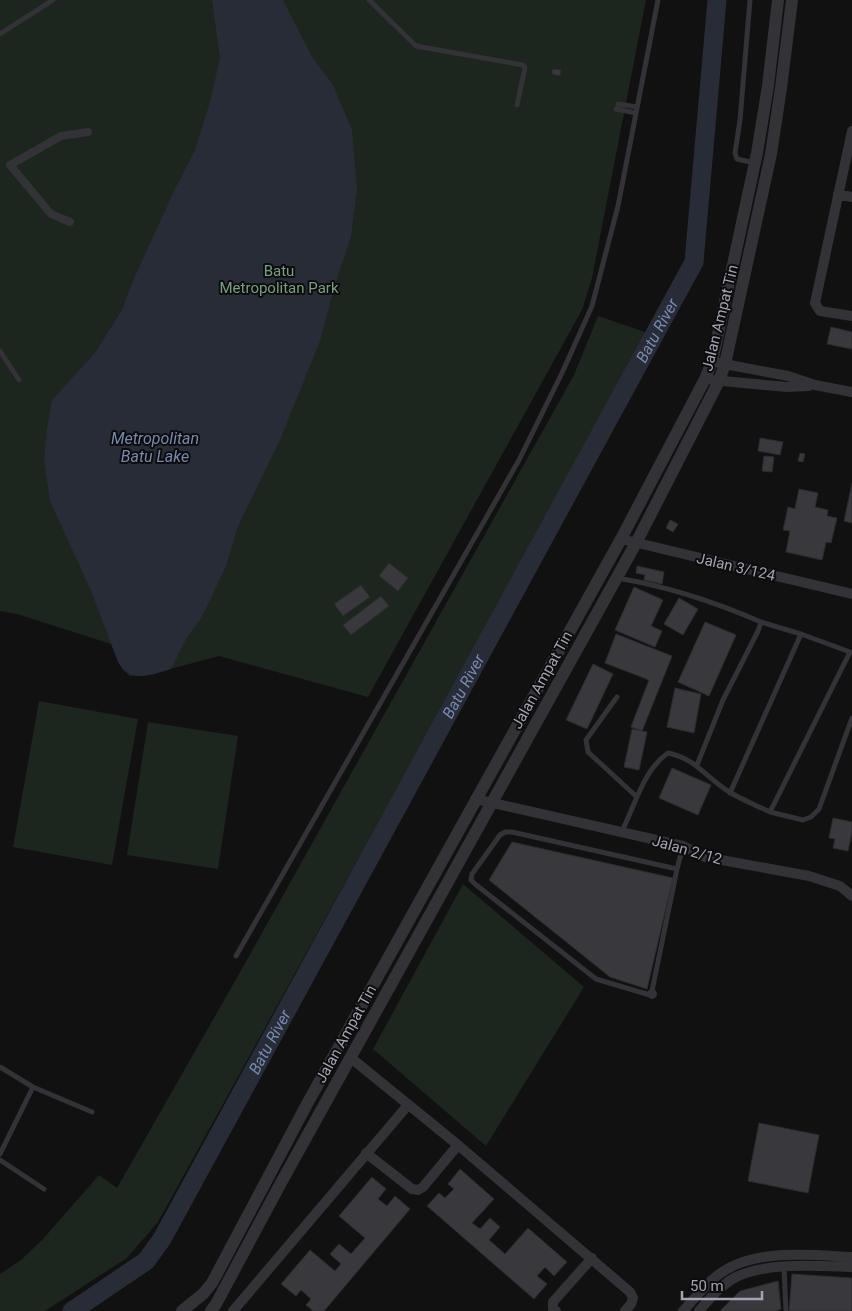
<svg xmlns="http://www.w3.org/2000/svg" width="852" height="1311" font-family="Roboto,sans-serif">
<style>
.green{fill:#1d251f}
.water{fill:#272c36}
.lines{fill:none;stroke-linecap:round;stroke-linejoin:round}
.river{stroke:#272c36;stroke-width:19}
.building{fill:#38383d;stroke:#2c2b2e}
.service{stroke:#323237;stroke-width:5}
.pedestrian{stroke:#323237;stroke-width:8}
.minor{stroke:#323237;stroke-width:10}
.tertiary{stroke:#323237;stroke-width:12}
.labels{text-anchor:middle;stroke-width:4;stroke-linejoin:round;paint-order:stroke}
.park-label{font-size:15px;fill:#789f83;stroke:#0c0c0d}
.street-label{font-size:15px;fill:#a2a3b3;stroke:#0c0c0d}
.water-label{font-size:16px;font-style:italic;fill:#7789b0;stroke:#0c0c0d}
</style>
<rect width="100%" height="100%" fill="#111112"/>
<!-- green -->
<path class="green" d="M 0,0 L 646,0 L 592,278 L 582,310 L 368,697 L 219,656 L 144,676 L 130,676 L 123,670 L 111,644 L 17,614 L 0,611 Z
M 598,316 L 648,333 L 158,1222 L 127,1258 L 45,1311 L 0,1311 L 0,1274 L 21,1260 L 43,1239 L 99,1175 L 117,1188 L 239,974 L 574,375 Z
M 39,701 L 138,719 L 112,865 L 13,847 Z
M 148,722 L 238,736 L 218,869 L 127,855 Z
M 463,884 L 584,987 L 486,1146 L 373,1049 Z"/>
<!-- water -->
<path class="water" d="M 212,0 L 283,0 L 312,57 L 333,85 L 352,130 L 357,189 L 351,237 L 336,281 L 320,341 L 280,440 L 238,526 L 226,566 L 210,600 L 200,620 L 187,637 L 171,669 C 151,675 130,684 118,662 L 92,593 L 50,501 L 44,459 L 47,429 L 52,400 L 95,353 L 122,310 L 132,283 L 173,193 L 195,150 L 210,102 L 220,58 Z"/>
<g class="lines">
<!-- river -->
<path class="river" id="s1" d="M 72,1311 L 146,1261 L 162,1239 L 694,262 L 717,0"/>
</g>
<!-- building -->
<path class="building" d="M 552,69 L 561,70 L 560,76 L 552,74 Z
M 831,327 L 852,332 L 852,349 L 827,344 Z
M 760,438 L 783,442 L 780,455 L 758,451 Z
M 800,453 L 805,454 L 803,462 L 798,461 Z
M 764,456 L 774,457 L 772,472 L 762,471 Z
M 852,483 L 852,523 L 844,521 Z
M 799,489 L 818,493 L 815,507 L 828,510 L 827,516 L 837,518 L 831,543 L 826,542 L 822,560 L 786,552 L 790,531 L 783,530 L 788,507 L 795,509 Z
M 670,520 L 678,524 L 673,532 L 666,528 Z
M 389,563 L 408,578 L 398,591 L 379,576 Z
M 637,566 L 664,572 L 662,584 L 644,580 L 645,575 L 636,573 Z
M 361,585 L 370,597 L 343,616 L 334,604 Z
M 634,587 L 663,600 L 651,626 L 662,631 L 655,647 L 615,630 Z
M 381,596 L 389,606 L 351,635 L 343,625 Z
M 679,598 L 698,609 L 683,635 L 664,624 Z
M 705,622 L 736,635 L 709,696 L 678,682 Z
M 616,634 L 672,656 L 642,731 L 631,727 L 649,680 L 605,663 Z
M 593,664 L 613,674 L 587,729 L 566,720 Z
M 675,688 L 701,694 L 694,733 L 667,727 Z
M 632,729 L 647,732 L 639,770 L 624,767 Z
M 672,768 L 711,785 L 698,815 L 659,798 Z
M 833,818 L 852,822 L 852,832 L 848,851 L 833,848 L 835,839 L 829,838 Z
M 512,842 L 673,878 L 647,989 L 610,977 L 489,880 Z
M 759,1123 L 819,1135 L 808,1193 L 748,1181 Z
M 460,1169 L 494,1199 L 472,1223 L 480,1229 L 490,1218 L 500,1227 L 489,1240 L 505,1254 L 528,1228 L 567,1262 L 554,1276 L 545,1267 L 537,1276 L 547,1284 L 534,1299 L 427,1206 L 439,1193 L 445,1198 L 454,1189 L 448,1184 Z
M 372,1177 L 386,1189 L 378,1199 L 387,1206 L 395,1196 L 410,1209 L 324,1311 L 313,1311 L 306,1305 L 311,1299 L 301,1290 L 296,1296 L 281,1284 L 310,1250 L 335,1271 L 341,1264 L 330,1254 L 339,1244 L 351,1254 L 365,1238 L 339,1216 Z
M 792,1274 L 852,1278 L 852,1311 L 789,1311 Z
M 778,1281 L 781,1309 L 776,1311 L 720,1311 L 740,1291 Z"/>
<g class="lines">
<!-- service -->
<path class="service" d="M 369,0 L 416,46 L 523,65 L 525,68 L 517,105
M 750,0 L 740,120 L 735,153 L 737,159 L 755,163
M 0,34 L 53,0
M 618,104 L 637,107
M 616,109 L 636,113
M 0,351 L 19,380
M 617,578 C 666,586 715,602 761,622 L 758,631 L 723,700 L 697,765
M 761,622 L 801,634
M 617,697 L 586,740 L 588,752 L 637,797
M 770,812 L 803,820 L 811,817 L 819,809 L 852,718
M 621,833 C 635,806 643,770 668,753 C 697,759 707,779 731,793 C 743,800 757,806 770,812 L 850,652 L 801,634 L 730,793
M 677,869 L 683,846
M 236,956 L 519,460 L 562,373 L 592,306 L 618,206 L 658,0
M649.5 994a2.5 2.5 0 1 1 5 0a2.5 2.5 0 1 1-5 0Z
M 650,995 L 596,979 L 475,884 L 471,880 L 472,874 L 500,835 L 505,832 L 512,832 L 677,869 L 652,991
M 0,1067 L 33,1087 L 0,1154
M 33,1087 L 92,1112
M 0,1160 L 44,1189
M 784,1267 L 786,1311"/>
<!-- pedestrian -->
<path class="pedestrian" d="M 70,222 L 51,214 L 10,165 L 61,136 L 88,132"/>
<!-- minor -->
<path class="minor" d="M 852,131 L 815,303 L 820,311 L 852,316
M 838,194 L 852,197
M 719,363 L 788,376 L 815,385 L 852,392
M 712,380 L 787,387 L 809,386
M 621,539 L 852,594
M 475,799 L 683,846 L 705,857 L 809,876 L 840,886 L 852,896
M 351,1058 L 458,1145 L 630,1292 L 633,1298 L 631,1304 L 625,1311
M 366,1153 L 412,1189 L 418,1190 L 423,1187 L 458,1145
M 233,1311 L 408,1105
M 556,1311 L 553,1309 L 553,1302 L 592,1258
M 683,1311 C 694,1299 705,1285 718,1275 C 753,1248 810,1255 852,1257
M 699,1311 C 710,1298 721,1285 736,1277 C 767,1262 818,1266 852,1267"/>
<!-- tertiary -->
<path class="tertiary" d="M 182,1311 L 203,1294 L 212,1283 L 307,1104 L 621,539 L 705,379 L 712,362 L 757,153 L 768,86 L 778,0
M 211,1311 L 216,1304 L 282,1181 L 636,543 L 719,381 L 725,364 L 771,154 L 781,88 L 792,0"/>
</g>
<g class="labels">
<!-- park labels -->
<g class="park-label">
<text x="279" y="276">Batu<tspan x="279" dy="17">Metropolitan Park</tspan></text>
</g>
<!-- street labels -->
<g class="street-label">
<text transform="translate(720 318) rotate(-76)" y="5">Jalan Ampat Tin</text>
<text transform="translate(736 567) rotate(13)" y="5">Jalan 3/124</text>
<text transform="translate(542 680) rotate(-61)" y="5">Jalan Ampat Tin</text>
<text transform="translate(687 850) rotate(16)" y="5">Jalan 2/12</text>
<text transform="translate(346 1034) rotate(-61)" y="5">Jalan Ampat Tin</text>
</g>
<!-- water labels -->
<g class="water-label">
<text dy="6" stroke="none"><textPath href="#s1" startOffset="1151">Batu River</textPath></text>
<text x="155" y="444">Metropolitan<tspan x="155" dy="18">Batu Lake</tspan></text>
<text dy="6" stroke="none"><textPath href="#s1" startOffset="746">Batu River</textPath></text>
<text dy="6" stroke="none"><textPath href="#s1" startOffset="341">Batu River</textPath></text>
</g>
</g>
<!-- scale -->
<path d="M682 1291v8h80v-8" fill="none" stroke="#a2a3b3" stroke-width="2.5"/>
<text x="690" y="1291" font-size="15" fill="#a2a3b3" stroke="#0c0c0d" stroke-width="4" paint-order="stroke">50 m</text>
</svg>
